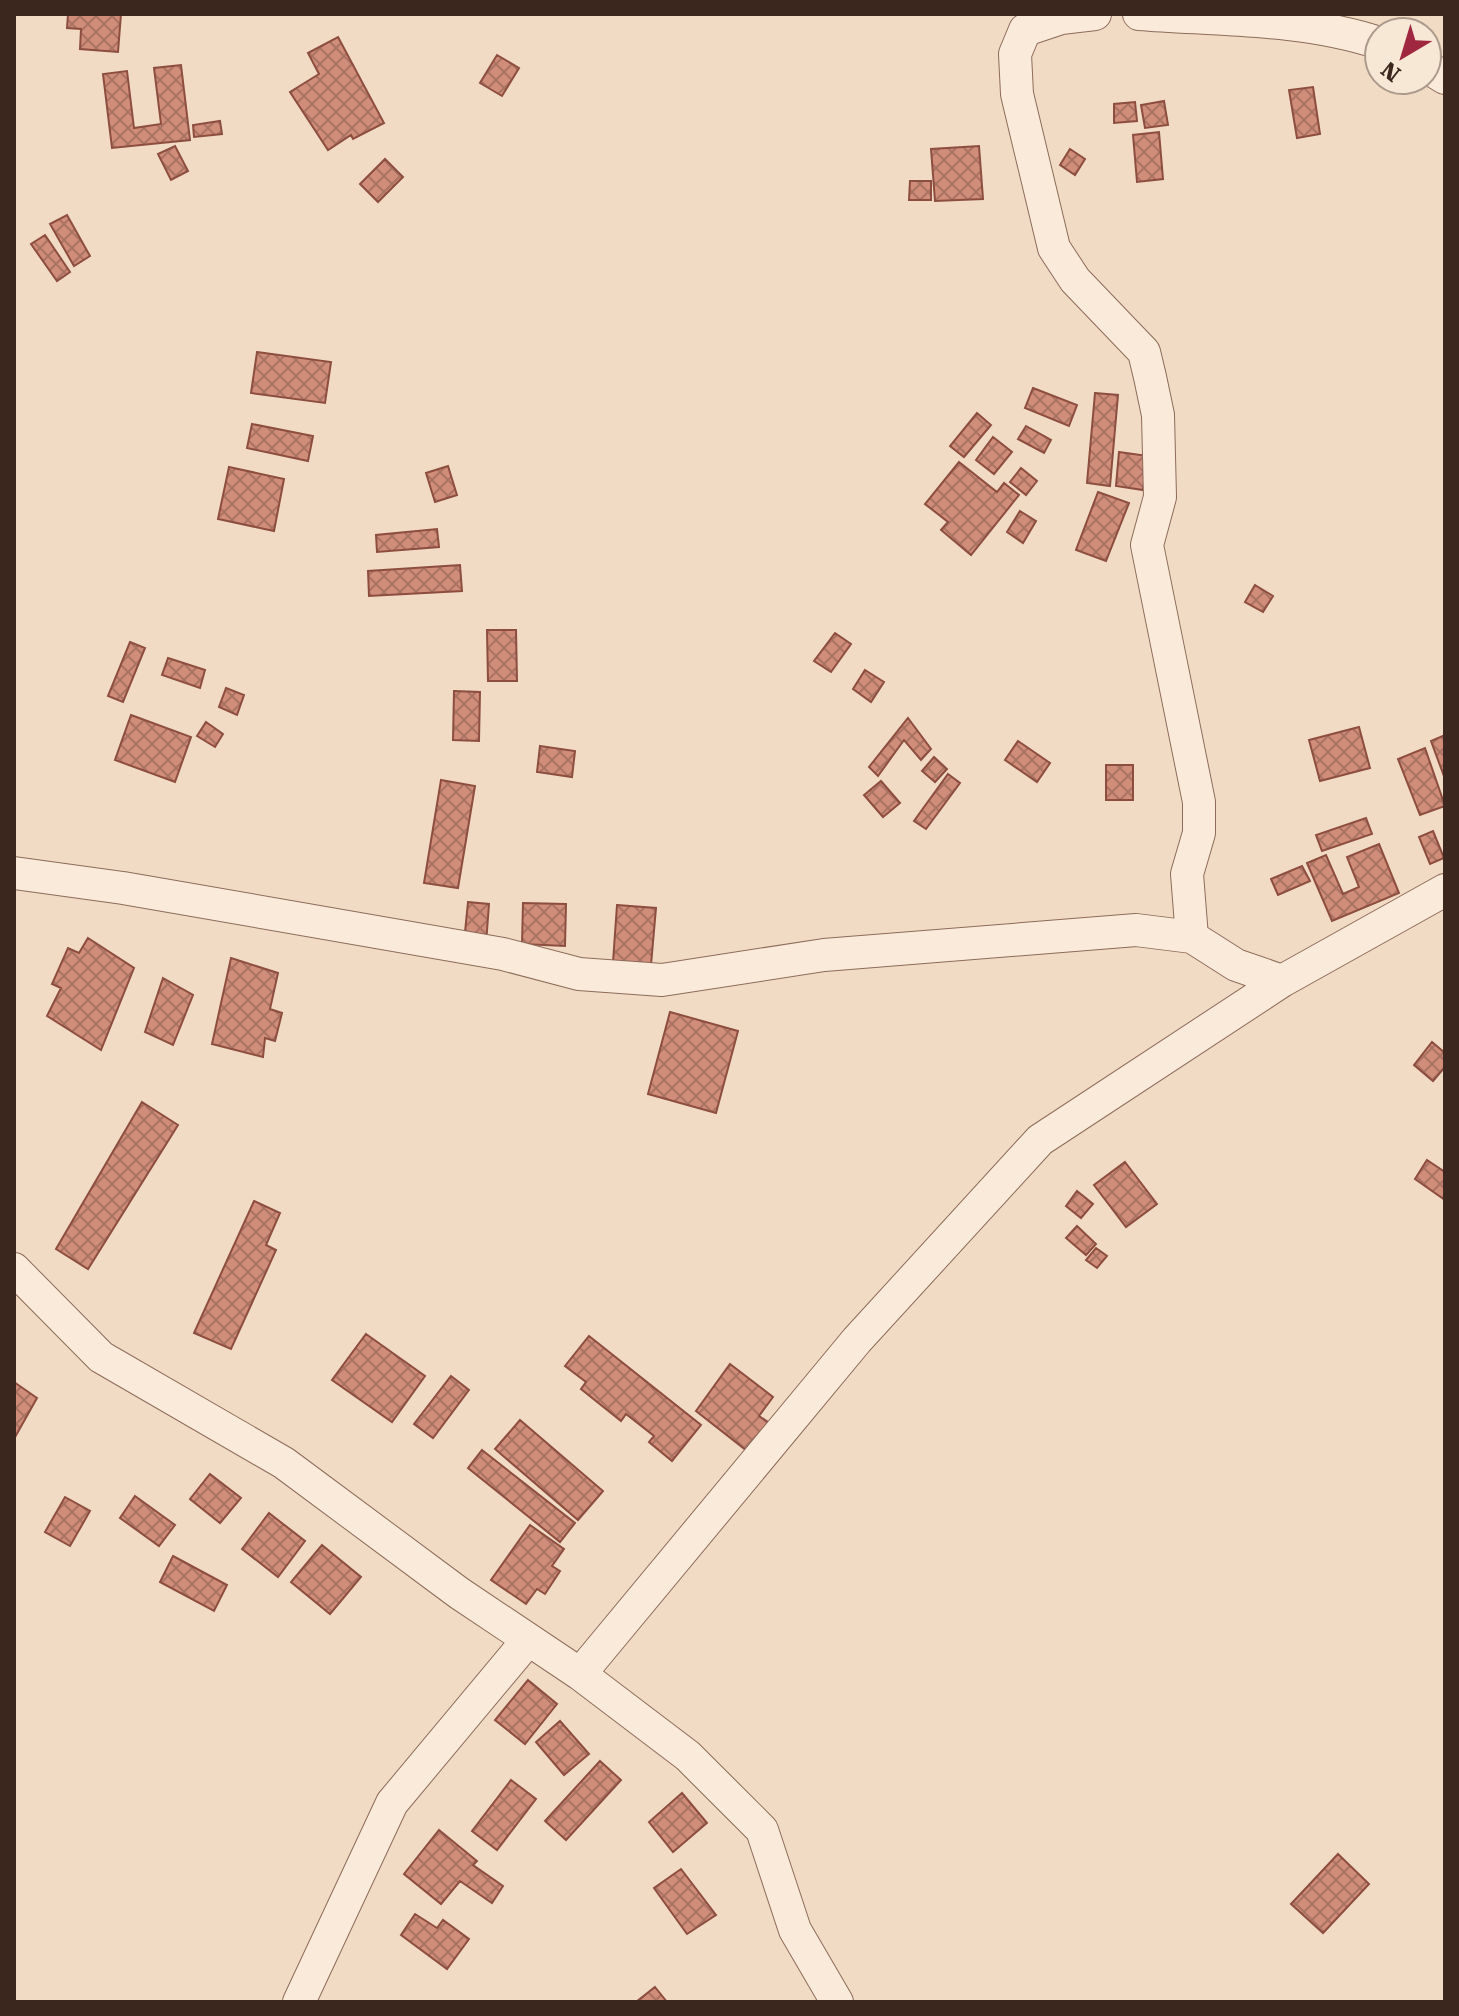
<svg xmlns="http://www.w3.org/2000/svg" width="1459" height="2016" font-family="'Roboto Serif',serif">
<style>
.building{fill:url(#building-cross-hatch);stroke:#8d4e3f;stroke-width:2}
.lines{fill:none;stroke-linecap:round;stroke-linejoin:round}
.street-casing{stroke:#8d6b5a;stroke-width:34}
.street{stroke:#faead9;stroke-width:32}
</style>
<defs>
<pattern id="building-cross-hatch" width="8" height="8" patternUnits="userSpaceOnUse" patternTransform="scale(2)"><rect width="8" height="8" fill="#d08d79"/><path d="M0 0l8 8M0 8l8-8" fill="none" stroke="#aa7363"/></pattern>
</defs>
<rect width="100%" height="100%" fill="#f1dbc5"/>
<!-- building -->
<path class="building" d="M 68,14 L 121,14 L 118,52 L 80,49 L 81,29 L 67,28 Z
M 338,37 L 384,123 L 353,139 L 351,135 L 328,150 L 290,92 L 319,74 L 308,53 Z
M 497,55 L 519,68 L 502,96 L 480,83 Z
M 181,65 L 190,140 L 112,148 L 103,74 L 127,71 L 134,128 L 161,124 L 154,68 Z
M 1313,87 L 1320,134 L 1297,138 L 1289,90 Z
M 1164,101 L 1168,125 L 1145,128 L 1141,105 Z
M 1135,102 L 1137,121 L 1114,123 L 1114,104 Z
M 220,121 L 222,134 L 194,137 L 193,125 Z
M 1159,132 L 1163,179 L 1137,182 L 1133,135 Z
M 175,146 L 188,171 L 171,180 L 158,154 Z
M 979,146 L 983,199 L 935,201 L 931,149 Z
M 1070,149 L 1085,159 L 1075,175 L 1060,165 Z
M 385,159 L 403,177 L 378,202 L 360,184 Z
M 910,181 L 931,181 L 931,200 L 909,200 Z
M 67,215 L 90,256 L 74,266 L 50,224 Z
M 45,235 L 70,272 L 57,281 L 31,244 Z
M 257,352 L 331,362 L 325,403 L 251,393 Z
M 1033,388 L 1077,405 L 1069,426 L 1025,408 Z
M 1095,393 L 1118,395 L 1110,486 L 1087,483 Z
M 977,413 L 991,425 L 964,457 L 950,446 Z
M 252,424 L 313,436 L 308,461 L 247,448 Z
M 1026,426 L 1051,440 L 1044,453 L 1018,439 Z
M 993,437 L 1012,452 L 994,474 L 976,460 Z
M 1119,452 L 1148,456 L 1143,490 L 1116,486 Z
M 959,462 L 997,492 L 1004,483 L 1019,495 L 971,555 L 941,530 L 948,522 L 925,504 Z
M 448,466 L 457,495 L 435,502 L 426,473 Z
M 229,467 L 284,479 L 274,531 L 218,519 Z
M 1021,468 L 1037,481 L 1026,495 L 1010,482 Z
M 1098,492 L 1129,503 L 1106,561 L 1076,550 Z
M 1020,511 L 1036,521 L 1023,543 L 1007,532 Z
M 437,529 L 439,547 L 377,552 L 376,535 Z
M 460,565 L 462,591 L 369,596 L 368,571 Z
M 1255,585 L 1273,596 L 1263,612 L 1245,602 Z
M 487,630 L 516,630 L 517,681 L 488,681 Z
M 835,633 L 851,644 L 831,672 L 814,661 Z
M 130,642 L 145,648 L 123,702 L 108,696 Z
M 168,658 L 205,670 L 200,688 L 162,675 Z
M 865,670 L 884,682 L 871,702 L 853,689 Z
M 226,688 L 244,695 L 237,715 L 219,707 Z
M 454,691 L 480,692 L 479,741 L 453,740 Z
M 131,715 L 191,737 L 175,782 L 115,760 Z
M 908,718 L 931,749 L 921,760 L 904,740 L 878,776 L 869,767 Z
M 206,722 L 223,734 L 215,747 L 197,736 Z
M 1359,727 L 1370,768 L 1320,781 L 1309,740 Z
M 1445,735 L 1445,779 L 1431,741 Z
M 1018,741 L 1050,763 L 1037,782 L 1005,760 Z
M 540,746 L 575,751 L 572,777 L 537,772 Z
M 1425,748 L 1445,806 L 1420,815 L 1398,759 Z
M 934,757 L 947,769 L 935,782 L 922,771 Z
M 1106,765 L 1133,765 L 1133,800 L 1106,800 Z
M 948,774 L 960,783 L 926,829 L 914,821 Z
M 441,780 L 475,786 L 458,888 L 424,883 Z
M 881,781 L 900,803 L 883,817 L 864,795 Z
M 1366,818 L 1372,834 L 1322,851 L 1316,835 Z
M 1433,831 L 1444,858 L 1430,864 L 1419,837 Z
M 1379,844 L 1399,893 L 1332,921 L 1307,863 L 1326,855 L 1343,894 L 1359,887 L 1347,857 Z
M 1302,866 L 1310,881 L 1278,895 L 1271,879 Z
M 468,902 L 489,904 L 486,944 L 464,942 Z
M 523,903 L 566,904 L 565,946 L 522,944 Z
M 617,905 L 656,908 L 651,965 L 613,962 Z
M 88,938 L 134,968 L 101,1050 L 47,1016 L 61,988 L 52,984 L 68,948 L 79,953 Z
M 231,958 L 278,973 L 270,1009 L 282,1013 L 275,1041 L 265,1038 L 263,1057 L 212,1044 Z
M 163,978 L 193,995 L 173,1045 L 145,1032 Z
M 670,1012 L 738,1031 L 716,1113 L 648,1094 Z
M 1432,1042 L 1445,1053 L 1445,1067 L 1433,1081 L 1414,1065 Z
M 142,1102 L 178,1125 L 88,1269 L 56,1249 Z
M 1427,1160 L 1445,1172 L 1445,1200 L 1415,1179 Z
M 1125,1162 L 1157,1204 L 1126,1227 L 1094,1185 Z
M 1077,1191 L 1093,1204 L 1081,1218 L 1066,1206 Z
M 254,1201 L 280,1213 L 266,1245 L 276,1250 L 231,1349 L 194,1333 Z
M 1077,1226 L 1096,1244 L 1086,1255 L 1066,1238 Z
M 1096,1248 L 1107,1256 L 1097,1268 L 1086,1260 Z
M 366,1334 L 425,1376 L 392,1422 L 332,1380 Z
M 589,1336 L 701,1425 L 672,1461 L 649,1442 L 654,1436 L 626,1414 L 621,1421 L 581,1389 L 586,1382 L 565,1366 Z
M 730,1364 L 773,1397 L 759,1416 L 774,1426 L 751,1454 L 696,1411 Z
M 451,1376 L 469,1390 L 433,1438 L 414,1424 Z
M 14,1382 L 37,1398 L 14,1439 Z
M 520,1420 L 603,1491 L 578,1520 L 495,1449 Z
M 482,1450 L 575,1523 L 560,1542 L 468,1468 Z
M 210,1474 L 241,1498 L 220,1523 L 190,1499 Z
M 135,1496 L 175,1525 L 159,1546 L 120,1518 Z
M 65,1497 L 90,1511 L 70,1546 L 45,1532 Z
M 269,1513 L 305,1541 L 278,1577 L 242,1549 Z
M 530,1525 L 564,1549 L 552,1566 L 560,1571 L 545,1594 L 537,1589 L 526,1604 L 491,1580 Z
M 322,1545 L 361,1577 L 330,1614 L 291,1582 Z
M 173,1556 L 227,1585 L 214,1611 L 160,1582 Z
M 528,1680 L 557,1704 L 525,1744 L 495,1720 Z
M 560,1721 L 589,1754 L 564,1775 L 536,1742 Z
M 600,1761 L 621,1780 L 566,1840 L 545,1821 Z
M 511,1780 L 536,1799 L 497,1850 L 472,1831 Z
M 682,1793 L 707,1823 L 673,1852 L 649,1822 Z
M 439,1830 L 477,1861 L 473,1865 L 503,1886 L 492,1903 L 460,1881 L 441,1904 L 404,1874 Z
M 1338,1854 L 1369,1884 L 1323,1933 L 1291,1904 Z
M 681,1869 L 716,1915 L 687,1934 L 654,1888 Z
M 415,1914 L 437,1928 L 443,1920 L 469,1939 L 447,1969 L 401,1935 Z
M 655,1987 L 667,2002 L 636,2002 Z"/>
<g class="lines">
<defs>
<path id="street" d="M 1095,14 L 1061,18 L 1025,30 L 1015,54 L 1017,94 L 1054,248 L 1075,280 L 1144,352 L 1150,377 L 1158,415 L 1160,497 L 1147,545 L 1199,802 L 1199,833 L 1187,874 L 1192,937
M 1139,14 C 1218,20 1304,18 1379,43
M 1427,67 L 1445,78
M 14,873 L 123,888 L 503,954 L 579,974 L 662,980 L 824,955 L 1136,930 L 1192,937 L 1236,965 L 1282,981
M 14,1269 L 101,1357 L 284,1463 L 459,1593 L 580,1674 L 688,1756 L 762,1830 L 795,1930 L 837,2002
M 580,1674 L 857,1340 L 1040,1140 L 1282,981 L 1445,890
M 299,2002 L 392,1803 L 528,1640"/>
</defs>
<!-- street casing -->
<use href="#street" class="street-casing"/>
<!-- street -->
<use href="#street" class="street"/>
</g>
<!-- border -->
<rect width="1459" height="2016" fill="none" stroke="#3c271f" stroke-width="32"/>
<!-- north arrow -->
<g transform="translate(1403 56) rotate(218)"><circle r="38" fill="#f7e7d5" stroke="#ac9a8c" stroke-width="2"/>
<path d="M0-6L14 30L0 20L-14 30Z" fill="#9f273f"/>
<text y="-12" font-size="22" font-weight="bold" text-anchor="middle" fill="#3c271f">N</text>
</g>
</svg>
